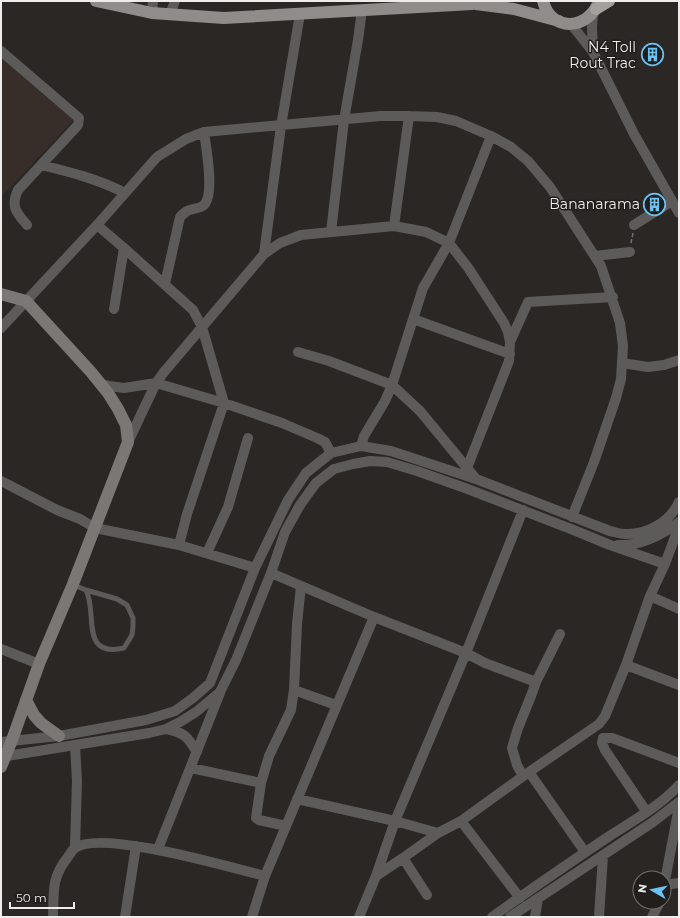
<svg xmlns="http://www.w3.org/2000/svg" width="680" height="918" font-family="Montserrat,sans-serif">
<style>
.built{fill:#382e29}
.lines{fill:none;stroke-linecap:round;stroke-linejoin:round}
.path{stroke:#767371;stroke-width:1.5;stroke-dasharray:4 2;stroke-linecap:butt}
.lane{stroke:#5d5b5a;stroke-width:5}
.street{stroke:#5d5b5a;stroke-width:10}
.secondary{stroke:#7a7775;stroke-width:12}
.primary{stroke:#908c8a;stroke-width:12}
.highway{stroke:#a5a09e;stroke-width:12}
.labels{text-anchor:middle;stroke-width:3;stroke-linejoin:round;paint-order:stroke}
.poi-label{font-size:14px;fill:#efedeb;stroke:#211e1c;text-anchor:end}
</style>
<rect width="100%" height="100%" fill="#2b2725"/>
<!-- built -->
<path class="built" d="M 1,47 L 78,115 L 1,197 Z"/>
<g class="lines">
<!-- path -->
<path class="path" d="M 631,243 L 633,233"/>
<!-- lane -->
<path class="lane" d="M 73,585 L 86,590 L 117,599 L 127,605 L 133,618 L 133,626 L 132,635 L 124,648 C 79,658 98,613 86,590"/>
<!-- street -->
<path class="street" d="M 152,13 L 153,1
M 170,14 L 175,1
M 571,24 L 593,52 L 634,134 L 679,213
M 1,51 L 79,118 L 78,125 L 18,190 C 10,207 17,213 27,225
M 593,52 L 592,27 L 593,13
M 41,165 C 70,172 98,179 125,193
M 97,225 L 124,248 L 193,310 L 202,327 L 224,403 L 187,514 L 179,545
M 634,225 L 672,201
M 394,226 L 409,116
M 331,232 L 344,120 L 358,40 L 362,10
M 264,254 L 281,126 L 300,14
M 595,256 L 630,252
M 165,284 L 180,217 C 182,215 184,213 187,211 C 192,208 200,209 204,205 C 215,194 206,147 204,132
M 114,309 L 124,248
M 413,319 L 510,354
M 1,328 L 97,225 L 157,157 L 186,139 L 204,132 L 381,116 L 409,116 L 437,117 L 456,121 L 491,136 L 511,147 L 528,161 L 550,187 L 601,266 L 620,323 L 623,346 L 621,379 L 616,398 L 594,462 L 572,517
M 510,342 L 528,302 L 613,297
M 298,352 L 329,361 L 392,385 L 420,411 L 467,468
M 622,363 L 648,367 L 664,365 L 679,360
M 100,384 L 109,386 L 124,388 L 156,383 L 224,403 L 282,423 L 317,438 L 325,442 L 331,453
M 128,442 L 156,383 L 164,372 L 264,254 L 280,243 L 301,235 L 394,226 L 426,232 L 449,243 L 469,269 L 504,323 L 508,332 L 510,342 L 509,361 L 467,468 L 476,479
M 361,446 L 364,436 L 385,401 L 392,385 L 423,288 L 449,243 L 491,136
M 1,481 L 57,510 L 80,519 L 95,528 L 179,545 L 255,568
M 618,545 C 640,546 662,535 679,522
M 207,553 L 228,507 L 248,438
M 271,573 L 374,617 L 466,653 L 485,663 L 536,682 L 531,696 L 518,728 L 512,748 L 517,765 L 523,776
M 301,586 L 297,624 L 294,690 L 336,705
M 650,596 L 679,609
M 1,649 L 39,664
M 626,665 L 679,685
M 536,682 L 560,634
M 166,729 C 185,733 187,736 197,752
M 603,738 L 602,743 L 605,750 L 646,811
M 603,738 L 612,738 L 679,763
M 1,742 L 59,736 L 146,720 L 175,711 L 193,698 L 210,683 L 255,568 L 288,500 L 306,473 L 331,453 L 361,446 L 391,451 L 476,479 L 610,531 C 615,532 620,534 625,534 C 647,535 670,522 679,502
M 75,745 L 77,781 L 75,847
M 1,757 L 149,733 L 166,729 L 180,722 L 196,712 L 220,692 L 236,660 L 271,573 L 285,532 L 300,505 L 316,483 L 334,469 L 353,464 L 370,461 L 387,462 L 417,471 L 465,488 L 571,529 L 610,545 L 665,564
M 191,768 L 261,783 L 256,818 L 259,820 L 286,826
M 529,772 L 585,852
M 261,783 L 269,756 L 291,710 L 294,690
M 297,799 L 395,821 L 438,833
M 461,821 L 520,898
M 158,849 L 220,693
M 403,858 L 427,895
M 376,876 L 403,858 L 438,833 L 461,821 L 529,772 L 599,724 L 605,716 L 626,665 L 650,596 L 665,564 L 679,526
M 664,885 L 679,883
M 664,886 L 679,807
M 53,917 C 54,892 51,878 68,857 C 70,854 72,850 75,848 C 101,829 232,868 265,876
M 125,917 L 136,846
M 252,917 L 265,876 L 374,617
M 359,917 L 376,876 L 395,821 L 466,653 L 523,510
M 492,917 C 530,890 569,863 608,837 C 631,822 660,806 679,785
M 510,917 L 653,822 L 679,802
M 535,917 L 538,898
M 599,917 L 603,856
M 652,917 L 660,902"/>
<!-- secondary -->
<path class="secondary" d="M 1,294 L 26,301 L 91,372 L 108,393 L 118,409 L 126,425 L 128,442 L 73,584 L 39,664 L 12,740 L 1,767
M 26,700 L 34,715 L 41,723 L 59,736"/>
<!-- primary -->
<path class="primary" d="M 96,1 L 152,13 L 224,18 L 472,4 L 484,1
M 543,1 C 551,33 589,30 599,1
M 476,4 L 514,9 L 559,21"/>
<!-- highway -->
<path class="highway" d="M 596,9 L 609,1"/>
</g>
<!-- icons -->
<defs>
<symbol id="building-ring" viewBox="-11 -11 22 22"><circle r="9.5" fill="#211e1c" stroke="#6cc3f2" stroke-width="1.5"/><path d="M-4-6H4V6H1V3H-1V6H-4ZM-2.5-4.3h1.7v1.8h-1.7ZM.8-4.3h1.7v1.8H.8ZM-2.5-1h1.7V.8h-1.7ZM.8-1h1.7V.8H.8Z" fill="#6cc3f2"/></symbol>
</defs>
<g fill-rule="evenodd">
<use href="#building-ring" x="640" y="42" width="25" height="25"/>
<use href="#building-ring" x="642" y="192" width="25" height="25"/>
</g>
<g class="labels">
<!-- poi labels -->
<g class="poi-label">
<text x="636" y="52">N4 Toll<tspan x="636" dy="16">Rout Trac</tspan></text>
<text x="640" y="209">Bananarama</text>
</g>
</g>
<!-- border -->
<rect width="680" height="918" fill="none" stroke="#efedeb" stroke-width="4"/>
<!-- north arrow -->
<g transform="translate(652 890) rotate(279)"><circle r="19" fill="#211e1c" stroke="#73716f"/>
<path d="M0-3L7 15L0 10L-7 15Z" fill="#6cc3f2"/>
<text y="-6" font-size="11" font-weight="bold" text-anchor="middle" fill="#efedeb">N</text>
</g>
<!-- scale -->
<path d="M10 902v6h64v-6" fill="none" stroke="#efedeb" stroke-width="2"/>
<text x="16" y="902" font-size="12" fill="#efedeb" stroke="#211e1c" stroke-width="3" paint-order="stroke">50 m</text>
</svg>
